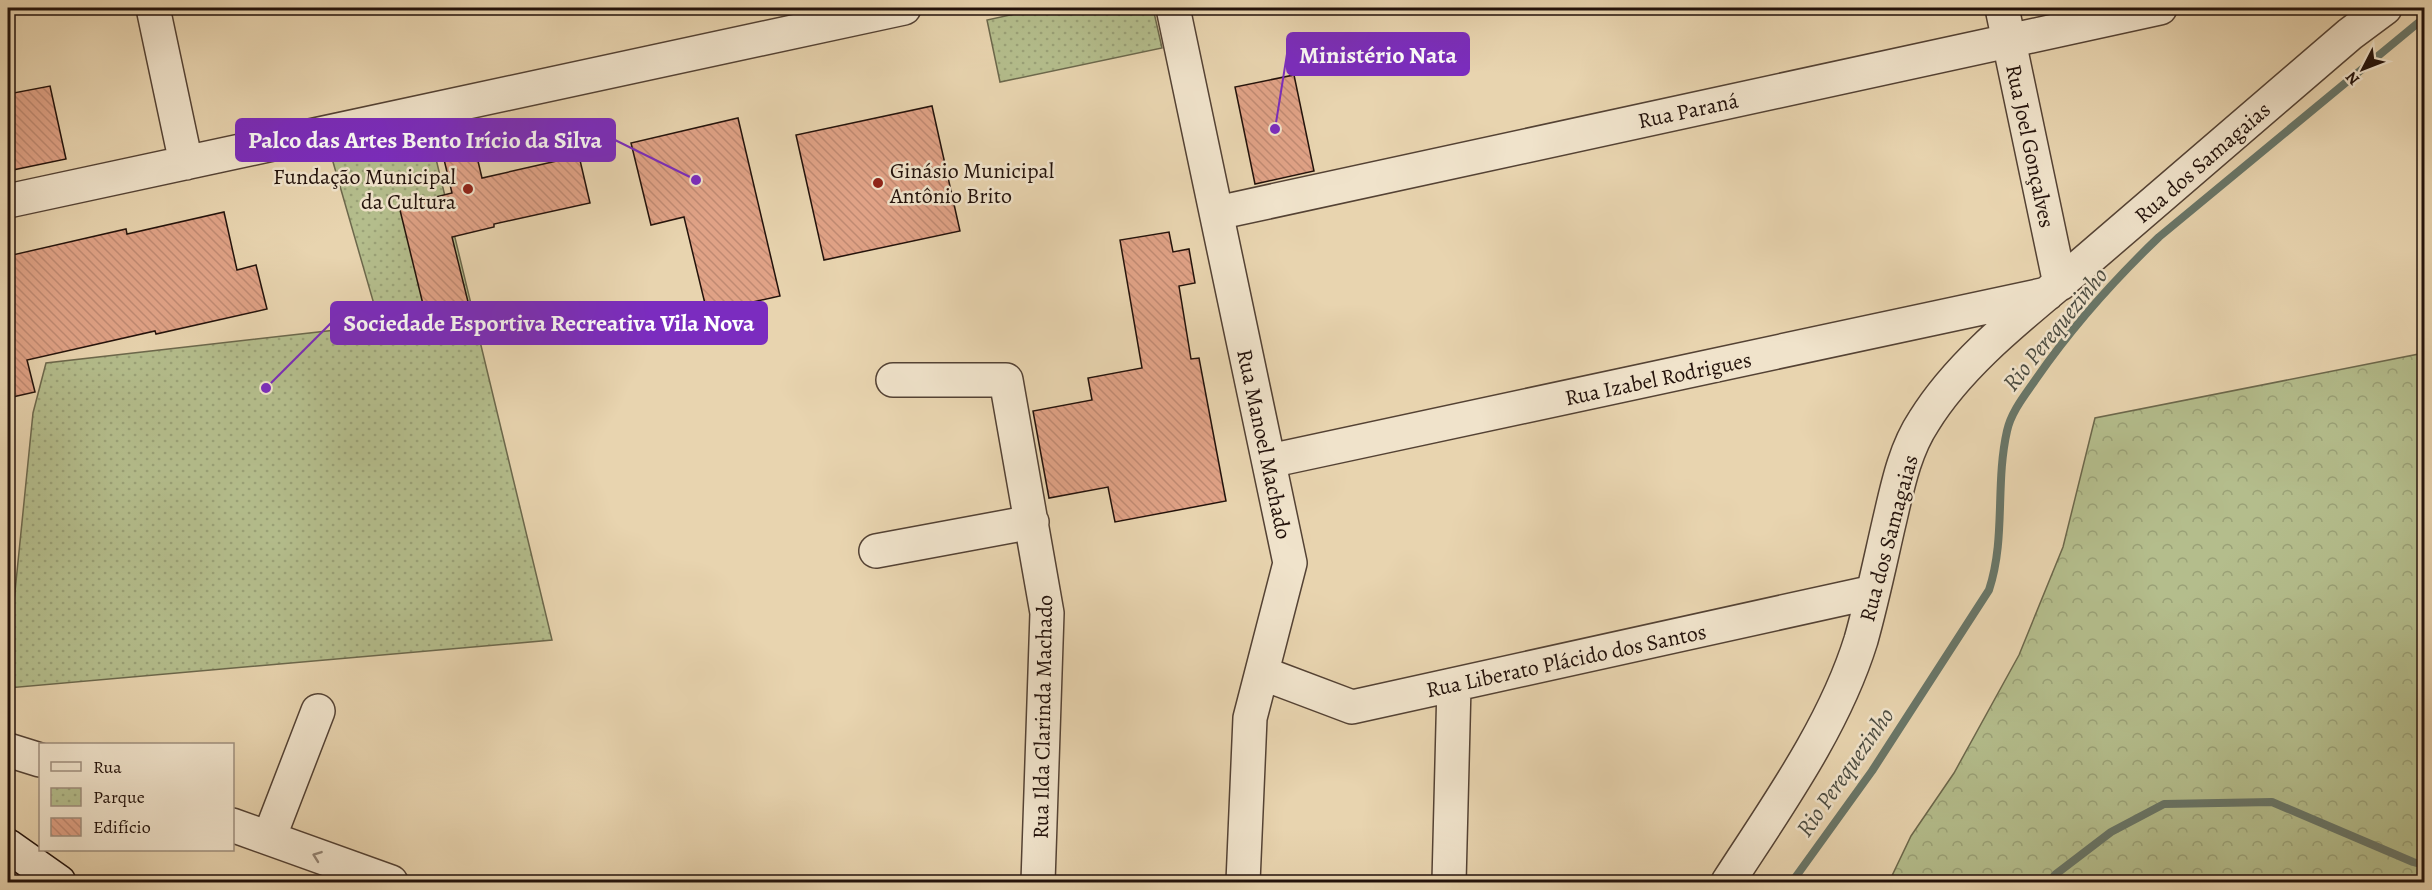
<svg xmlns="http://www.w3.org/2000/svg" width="2432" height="890" font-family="Alegreya,serif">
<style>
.forest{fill:url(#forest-crowns);stroke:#6c684c;stroke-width:1.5}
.park{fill:url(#park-dots);stroke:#6c684c;stroke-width:1.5}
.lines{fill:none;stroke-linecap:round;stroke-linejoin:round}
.stream{stroke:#697668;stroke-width:8}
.building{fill:url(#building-back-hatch);stroke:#23120b;stroke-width:1.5}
.street-casing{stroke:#544234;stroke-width:36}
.secondary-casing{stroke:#23120b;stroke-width:36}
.street{stroke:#f0e3cb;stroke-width:33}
.secondary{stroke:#f0e3cb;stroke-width:33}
.oneway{stroke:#948575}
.poi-dot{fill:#8f2418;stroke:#f0e3cb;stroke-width:2}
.labels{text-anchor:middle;stroke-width:5;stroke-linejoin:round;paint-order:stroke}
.street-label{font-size:22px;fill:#23120b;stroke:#f0e3cb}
.poi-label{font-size:22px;fill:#23120b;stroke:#f0e3cb;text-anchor:start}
.water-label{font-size:24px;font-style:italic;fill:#4c4c41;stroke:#f0e3cb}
.leader{fill:none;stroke:#7b2cbf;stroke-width:2}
.callout-dot{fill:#7b2cbf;stroke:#f0e3cb;stroke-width:2}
.callout{fill:#7b2cbf;stroke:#7b2cbf;stroke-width:2}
.callout-label{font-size:24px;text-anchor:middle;font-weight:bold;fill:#fff}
</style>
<defs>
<pattern id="forest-crowns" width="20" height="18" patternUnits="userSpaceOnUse" patternTransform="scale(1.5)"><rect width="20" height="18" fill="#b4bd8c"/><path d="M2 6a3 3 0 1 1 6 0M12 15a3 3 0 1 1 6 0" fill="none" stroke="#9aa177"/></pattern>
<pattern id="park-dots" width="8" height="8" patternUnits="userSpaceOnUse" patternTransform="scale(1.5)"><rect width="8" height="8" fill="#b4bd8c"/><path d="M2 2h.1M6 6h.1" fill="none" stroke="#9aa177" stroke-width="1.8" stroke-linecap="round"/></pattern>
<pattern id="building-back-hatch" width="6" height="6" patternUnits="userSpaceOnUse" patternTransform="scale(1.5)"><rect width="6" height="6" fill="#e0a286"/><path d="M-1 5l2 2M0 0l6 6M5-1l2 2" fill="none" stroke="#c08a72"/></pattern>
</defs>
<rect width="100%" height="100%" fill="#e8d4af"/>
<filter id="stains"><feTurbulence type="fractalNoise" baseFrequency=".00333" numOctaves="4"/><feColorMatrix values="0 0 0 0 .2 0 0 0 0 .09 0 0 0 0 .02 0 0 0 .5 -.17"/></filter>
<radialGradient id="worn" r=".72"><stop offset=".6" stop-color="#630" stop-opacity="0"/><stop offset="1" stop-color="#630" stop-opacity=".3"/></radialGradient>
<!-- forest -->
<path class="forest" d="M 2424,353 L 2424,882 L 1889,882 L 1911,836 L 1954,773 L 2019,655 L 2063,547 L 2095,418 Z"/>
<!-- park -->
<path class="park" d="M 1043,8 L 1153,8 L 1162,48 L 1000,82 L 987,20 Z
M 430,134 L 552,640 L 8,688 L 8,661 L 33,413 L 46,363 L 380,325 L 331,155 Z"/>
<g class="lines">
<!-- stream -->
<path class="stream" d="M 1792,882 L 1872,771 L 1989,590 C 2006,539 1995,484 2007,431 C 2011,412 2025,395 2036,379 C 2072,327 2113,281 2159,237 L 2424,18
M 2049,882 L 2056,874 L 2111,832 L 2164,804 L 2272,802 L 2413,862 L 2424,865"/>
</g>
<!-- building -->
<path class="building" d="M 1294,75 L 1314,171 L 1255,184 L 1235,87 Z
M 50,86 L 66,159 L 8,171 L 8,94 Z
M 932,106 L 960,231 L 824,260 L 796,135 Z
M 738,118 L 780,296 L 707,312 L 684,217 L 651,225 L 631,143 Z
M 474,144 L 482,178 L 579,156 L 590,203 L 494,224 L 494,227 L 452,237 L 473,322 L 430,333 L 399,206 L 452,193 L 442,151 Z
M 224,212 L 237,270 L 256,265 L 267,309 L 156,334 L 155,331 L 27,360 L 35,392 L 8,398 L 8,256 L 126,229 L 127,234 Z
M 1169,232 L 1173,252 L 1189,249 L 1195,283 L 1179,286 L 1191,359 L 1199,358 L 1226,501 L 1115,522 L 1108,487 L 1049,498 L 1033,411 L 1092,400 L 1088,378 L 1142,368 L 1120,240 Z"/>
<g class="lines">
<defs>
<path id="street" d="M 153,8 L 186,163
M 1173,8 L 1290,563 L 1250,718 L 1243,882
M 2002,8 L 2060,284
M 8,201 L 904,8
M 1217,213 L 2160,8
M 893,380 L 1006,380 L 1047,613 L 1038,882
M 1269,461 L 2047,294
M 876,551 L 1032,522
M 1262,673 L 1352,707 L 1873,592
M 8,750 L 40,760
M 232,825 L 391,882
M 269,838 L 318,711
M 1449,882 L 1454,685
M 1728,882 C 1777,806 1834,727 1861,640 C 1872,601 1880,562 1889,523 C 1897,489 1904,451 1924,421 C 1963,358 2030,309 2086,261 C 2174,186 2262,110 2350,34 L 2385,8"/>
<path id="secondary" d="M 8,846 L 59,882"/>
</defs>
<!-- street casing -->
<use href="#street" class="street-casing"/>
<!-- secondary casing -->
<use href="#secondary" class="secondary-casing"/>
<!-- street -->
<use href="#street" class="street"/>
<!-- secondary -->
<use href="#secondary" class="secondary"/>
</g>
<!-- one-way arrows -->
<defs><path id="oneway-chevron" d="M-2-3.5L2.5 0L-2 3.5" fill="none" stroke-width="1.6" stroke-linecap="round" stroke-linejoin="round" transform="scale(1.5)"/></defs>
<use class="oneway" href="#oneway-chevron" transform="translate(317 856) rotate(-160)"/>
<!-- markers -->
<g class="poi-dot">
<circle cx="878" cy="183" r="6"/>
<circle cx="468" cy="189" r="6"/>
</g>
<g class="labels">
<!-- street labels -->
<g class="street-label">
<text transform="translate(1688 110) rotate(-12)" y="8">Rua Paraná</text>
<text transform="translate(2031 146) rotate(78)" y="8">Rua Joel Gonçalves</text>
<text transform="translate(2202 162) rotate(-41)" y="8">Rua dos Samagaias</text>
<text transform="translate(1658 378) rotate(-12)" y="8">Rua Izabel Rodrigues</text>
<text transform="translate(1265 444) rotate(78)" y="8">Rua Manoel Machado</text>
<text transform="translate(1888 538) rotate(-75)" y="8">Rua dos Samagaias</text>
<text transform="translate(1566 660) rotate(-12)" y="8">Rua Liberato Plácido dos Santos</text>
<text transform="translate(1042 717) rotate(-89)" y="8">Rua Ilda Clarinda Machado</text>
</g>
<!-- poi labels -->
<g class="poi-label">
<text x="890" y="178">Ginásio Municipal<tspan x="890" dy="25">Antônio Brito</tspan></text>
<text x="456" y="184" text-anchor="end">Fundação Municipal<tspan x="456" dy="25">da Cultura</tspan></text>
</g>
<!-- water labels -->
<g class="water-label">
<text transform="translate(2055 329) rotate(-51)" y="8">Rio Perequezinho</text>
<text transform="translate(1845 772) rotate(-55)" y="8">Rio Perequezinho</text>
</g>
</g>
<!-- callouts -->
<path class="leader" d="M1275 129L1287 54M696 180L615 140M266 388L331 323"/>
<g class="callout-dot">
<circle cx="1275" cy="129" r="6"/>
<circle cx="696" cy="180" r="6"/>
<circle cx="266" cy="388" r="6"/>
</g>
<g class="callout">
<rect x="1287" y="33" width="182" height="42" rx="6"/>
<rect x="236" y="119" width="379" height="42" rx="6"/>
<rect x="331" y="302" width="436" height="42" rx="6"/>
</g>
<g class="callout-label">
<text x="1378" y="63">Ministério Nata</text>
<text x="425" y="148">Palco das Artes Bento Irício da Silva</text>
<text x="549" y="331">Sociedade Esportiva Recreativa Vila Nova</text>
</g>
<!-- margin -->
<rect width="2432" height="890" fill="none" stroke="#e8d4af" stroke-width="30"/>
<rect x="9" y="9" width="2414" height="872" fill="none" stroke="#23120b" stroke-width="3"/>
<rect x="15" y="15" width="2402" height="860" fill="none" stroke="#23120b" stroke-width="1.5"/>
<!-- legend -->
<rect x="39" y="743" width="195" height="108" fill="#f0e3cb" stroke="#9e8f7e" stroke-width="1.5"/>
<rect x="51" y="762" width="30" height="9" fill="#f0e3cb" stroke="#9e8f7e" stroke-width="1.5"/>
<text x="93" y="773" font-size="18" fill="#23120b">Rua</text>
<rect x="51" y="788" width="30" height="18" fill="url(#park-dots)" stroke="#9e8f7e" stroke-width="1.5"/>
<text x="93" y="803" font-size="18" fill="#23120b">Parque</text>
<rect x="51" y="818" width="30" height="18" fill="url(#building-back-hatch)" stroke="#9e8f7e" stroke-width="1.5"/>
<text x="93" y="833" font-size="18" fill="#23120b">Edifício</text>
<!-- north arrow -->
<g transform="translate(2363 69) rotate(228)" stroke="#f0e3cb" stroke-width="4.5" paint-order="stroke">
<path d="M0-4.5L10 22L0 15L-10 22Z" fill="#23120b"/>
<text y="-9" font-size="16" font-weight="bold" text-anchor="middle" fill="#23120b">N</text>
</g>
<rect width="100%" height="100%" filter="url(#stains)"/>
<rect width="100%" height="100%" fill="url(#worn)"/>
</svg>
